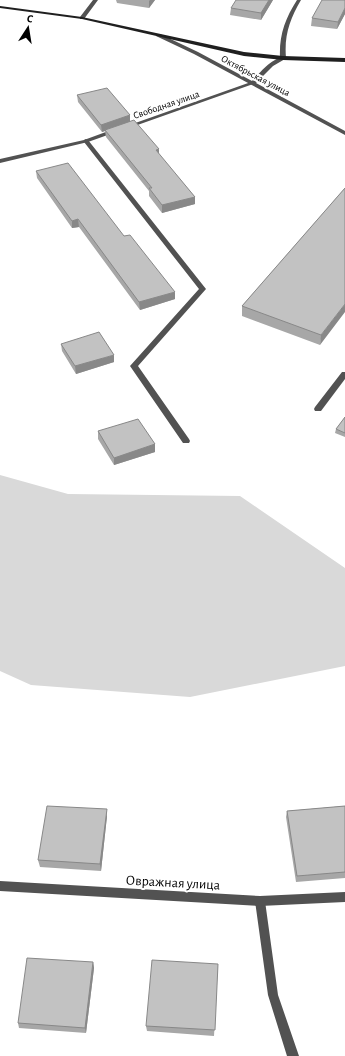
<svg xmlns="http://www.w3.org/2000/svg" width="345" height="1056" font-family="'Alegreya Sans',sans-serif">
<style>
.green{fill:#d9d9d9}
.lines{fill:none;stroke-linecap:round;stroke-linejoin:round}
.service{fill:#525252;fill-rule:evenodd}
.minor{fill:#525252;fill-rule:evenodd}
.tertiary{fill:#525252;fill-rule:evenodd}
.secondary{fill:#1f1f1f;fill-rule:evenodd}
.wall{fill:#a7a7a7}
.shaded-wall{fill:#888}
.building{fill:#c2c2c2;stroke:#888}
.labels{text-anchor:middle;stroke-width:4;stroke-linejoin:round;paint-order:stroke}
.far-street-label{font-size:10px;fill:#000;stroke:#fff}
.near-street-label{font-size:14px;fill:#000;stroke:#fff}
</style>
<rect width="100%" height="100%" fill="#fff"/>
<!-- green -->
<path class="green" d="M 0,475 L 68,494 L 240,496 L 345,568 L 345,666 L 190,697 L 31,685 L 0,671 Z"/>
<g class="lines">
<!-- service -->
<path class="service" d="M 86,139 L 88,140 L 206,289 L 138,366 L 189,439 L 190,441 L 189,443 L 183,443 L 130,366 L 199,289 L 84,142 L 84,140 Z
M 342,372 L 345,372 L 345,379 L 321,411 L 315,411 L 314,409 L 315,407 Z
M 260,896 L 264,898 L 265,901 L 278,995 L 299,1056 L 287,1056 L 268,995 L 255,901 L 256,898 Z"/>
<!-- minor -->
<path class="minor" d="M 93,0 L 98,0 L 84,19 L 80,19 L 80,17 Z
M 297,0 L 301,0 C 290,19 284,35 286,58 L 283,60 L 280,58 C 279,35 285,19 297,0 Z
M 251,82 L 256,83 L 129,128 L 124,127 Z
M 114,129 L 117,131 L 116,132 L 88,142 L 0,163 L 0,159 L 84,140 Z
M 0,881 L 260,896 L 345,892 L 345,902 L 260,906 L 0,891 Z"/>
<!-- tertiary -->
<path class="tertiary" d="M 156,34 L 160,34 L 198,52 L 252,81 C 260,73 272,57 285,57 L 285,59 L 273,66 L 256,83 L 345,131 L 345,135 L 194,54 L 156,36 Z"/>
<!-- secondary -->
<path class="secondary" d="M 0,6 L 82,17 L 244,52 L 283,56 L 345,58 L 345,62 L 283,60 L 244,56 L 82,19 L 0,8 Z"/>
</g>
<!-- wall -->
<path class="wall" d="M 116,0 L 155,0 L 149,8 L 117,3 Z
M 273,0 L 261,20 L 230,15 L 231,8 Z
M 345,0 L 345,14 L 337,29 L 311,26 L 312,18 Z
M 77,95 L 130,115 L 130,121 L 195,197 L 195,204 L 162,213 L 149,196 L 149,191 L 106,137 L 105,131 L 102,132 L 78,102 Z
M 36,171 L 124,236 L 175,299 L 140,310 L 79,227 L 72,228 L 37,178 Z
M 345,188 L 320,345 L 242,316 L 242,306 Z
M 61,344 L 114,362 L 76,374 L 62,351 Z
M 345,417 L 345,437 L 335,433 L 336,429 Z
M 98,431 L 155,444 L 155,452 L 114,465 L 98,439 Z
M 345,806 L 345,878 L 296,882 L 286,817 L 287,811 Z
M 107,816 L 101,871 L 40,867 L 38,860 Z
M 93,962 L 94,968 L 86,1033 L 19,1028 L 18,1023 Z
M 218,964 L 214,1036 L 147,1031 L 146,1026 Z"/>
<!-- shaded-wall -->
<path class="shaded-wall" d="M 150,0 L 155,0 L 149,8 L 149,1 Z
M 269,0 L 273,0 L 261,20 L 261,13 Z
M 345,8 L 345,14 L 337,29 L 338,22 Z
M 130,115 L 130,122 L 105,130 L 105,131 L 102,132 L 101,125 Z
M 159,149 L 159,157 L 156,150 Z
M 195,197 L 195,204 L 162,213 L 162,205 Z
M 78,219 L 79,227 L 72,228 L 72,221 Z
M 175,292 L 175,299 L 140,310 L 139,302 Z
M 345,304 L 345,312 L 320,345 L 321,335 Z
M 114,355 L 114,362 L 76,374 L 75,366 Z
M 155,444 L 155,452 L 114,465 L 114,458 Z
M 107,809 L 107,816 L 101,871 L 100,864 Z
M 93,962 L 94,968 L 86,1033 L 85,1028 Z"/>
<!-- building -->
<path class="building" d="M 236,0 L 269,0 L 261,13 L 231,8 Z
M 322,0 L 345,0 L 345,8 L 338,22 L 312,18 Z
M 107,88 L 130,115 L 101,125 L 77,95 Z
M 134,120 L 159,149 L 156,150 L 195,197 L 162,205 L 149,188 L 152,188 L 105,130 Z
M 68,163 L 124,236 L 130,235 L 175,292 L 139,302 L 78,219 L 72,221 L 36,171 Z
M 345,188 L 345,304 L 321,335 L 242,306 Z
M 99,332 L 114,355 L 75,366 L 61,344 Z
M 345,417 L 345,433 L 336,429 Z
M 138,419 L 155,444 L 114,458 L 98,431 Z
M 47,806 L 107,809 L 100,864 L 38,860 Z
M 345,806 L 345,872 L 297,876 L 287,811 Z
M 27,958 L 93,962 L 85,1028 L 18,1023 Z
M 152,960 L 218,964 L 215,1030 L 146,1026 Z"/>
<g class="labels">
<!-- far-street labels -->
<g class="far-street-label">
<text transform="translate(256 75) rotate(28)" y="4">Октябрьская улица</text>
<text transform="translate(166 104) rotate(-19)" y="4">Свободная улица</text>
</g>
<!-- near-street labels -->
<g class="near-street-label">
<text transform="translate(173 882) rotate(3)" y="5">Овражная улица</text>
</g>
</g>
<!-- north arrow -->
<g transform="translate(28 28) rotate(12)" stroke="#ffffff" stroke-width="3" paint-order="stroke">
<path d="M0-3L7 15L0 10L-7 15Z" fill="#000000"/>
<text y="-6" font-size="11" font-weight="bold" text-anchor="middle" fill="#000000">С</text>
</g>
</svg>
